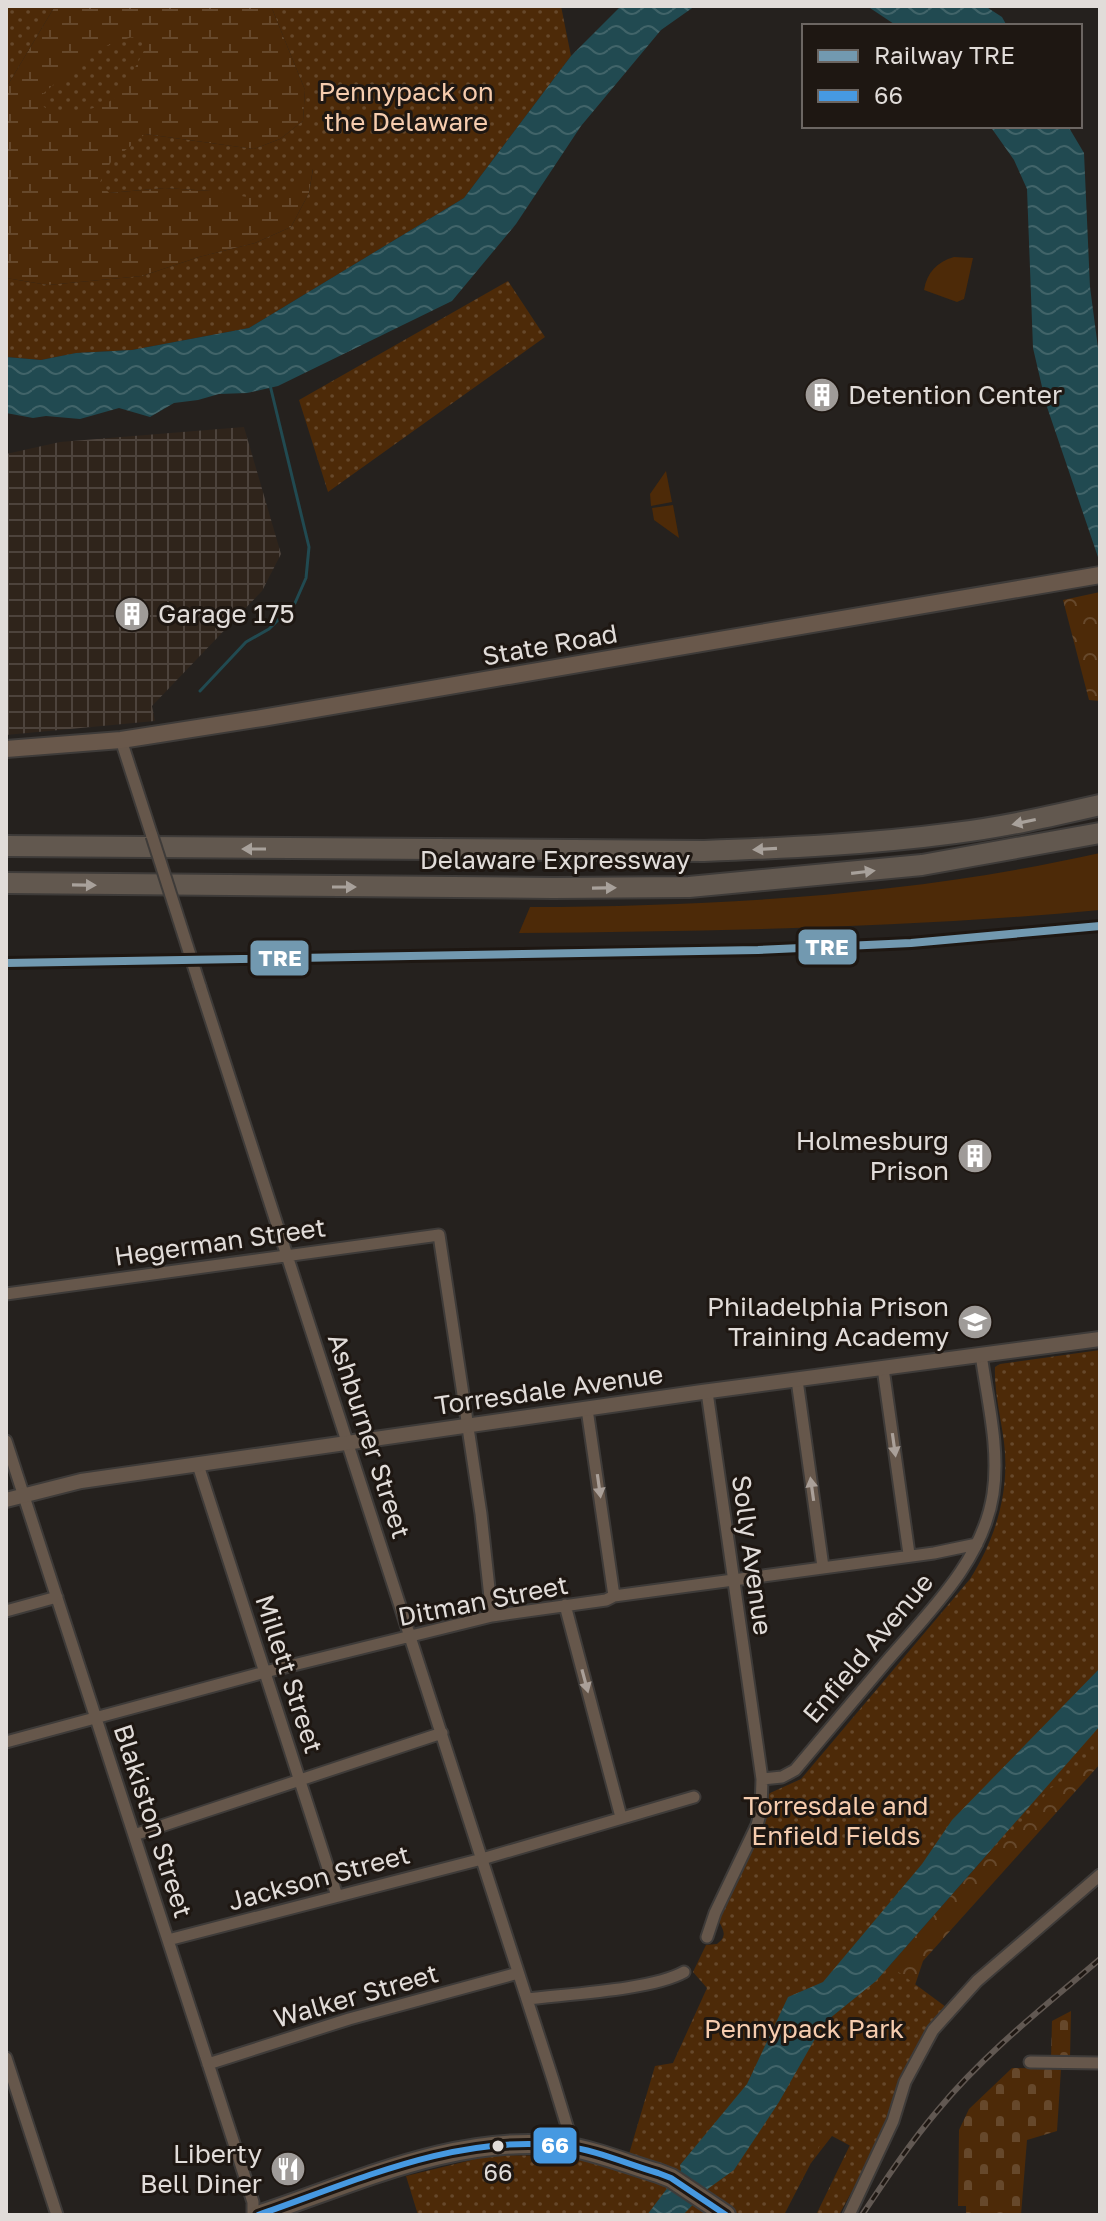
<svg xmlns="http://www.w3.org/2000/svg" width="1106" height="2221" font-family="'Golos Text',sans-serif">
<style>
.industrial{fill:url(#industrial-grid)}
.grass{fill:#4d2a08}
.forest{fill:url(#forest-crowns)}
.wetland{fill:url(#wetland-marsh)}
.cemetery{fill:url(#cemetery-stones)}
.park{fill:url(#park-dots)}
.water{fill:url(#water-waves)}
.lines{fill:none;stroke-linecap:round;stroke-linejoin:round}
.stream{stroke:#214a51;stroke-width:3}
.minor-casing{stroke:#3e3b39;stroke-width:15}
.tertiary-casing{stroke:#3e3b39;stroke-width:18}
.secondary-casing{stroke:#3e3b39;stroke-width:20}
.primary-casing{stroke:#3e3b39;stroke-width:22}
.motorway-casing{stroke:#3e3b39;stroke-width:24}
.minor{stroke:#66574b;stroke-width:11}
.tertiary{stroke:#66574b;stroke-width:14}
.secondary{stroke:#69584b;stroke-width:16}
.primary{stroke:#665648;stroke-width:18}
.motorway{stroke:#62584f;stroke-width:20}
.rail-casing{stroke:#615852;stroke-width:6}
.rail{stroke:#1e1712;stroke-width:3;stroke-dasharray:9;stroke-linecap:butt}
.minor-bridge-casing{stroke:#3e3b39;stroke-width:15;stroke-linecap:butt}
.minor-bridge{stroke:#66574b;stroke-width:11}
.bus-1-casing{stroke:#1e1712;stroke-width:12}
.bus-1{stroke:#4699e1;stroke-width:6}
.rail-1-casing{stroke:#1e1712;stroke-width:14}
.rail-1{stroke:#7299b0;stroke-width:8}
.oneway{fill:#a8a19b}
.oneway2{fill:#aaa099}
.bus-dot{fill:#e1dcd9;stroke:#1e1712;stroke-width:3}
.labels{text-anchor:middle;stroke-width:6;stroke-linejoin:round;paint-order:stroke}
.bus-label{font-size:24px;fill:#e1dcd9;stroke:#1e1712}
.park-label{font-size:26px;fill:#f6ccae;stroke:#1e1712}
.poi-label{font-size:26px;fill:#e1dcd9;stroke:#1e1712;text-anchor:end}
.street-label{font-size:26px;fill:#e1dcd9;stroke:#1e1712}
.line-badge{stroke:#1e1712;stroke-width:3}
.badge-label{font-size:22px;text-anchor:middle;font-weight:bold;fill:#fff}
</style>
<defs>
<pattern id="industrial-grid" width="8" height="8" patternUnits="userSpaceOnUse" patternTransform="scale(2)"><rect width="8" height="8" fill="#2f241b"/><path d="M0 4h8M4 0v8" fill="none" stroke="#4d433c"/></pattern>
<pattern id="forest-crowns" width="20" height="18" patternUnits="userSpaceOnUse" patternTransform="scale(2)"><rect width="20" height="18" fill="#4d2a08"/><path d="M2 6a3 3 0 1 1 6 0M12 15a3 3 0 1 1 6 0" fill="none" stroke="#66482b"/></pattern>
<pattern id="wetland-marsh" width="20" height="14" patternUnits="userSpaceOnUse" patternTransform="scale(2)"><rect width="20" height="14" fill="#4d2a08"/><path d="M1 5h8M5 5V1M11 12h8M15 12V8" fill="none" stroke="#66482b"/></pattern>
<pattern id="cemetery-stones" width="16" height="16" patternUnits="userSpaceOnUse" patternTransform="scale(2)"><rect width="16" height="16" fill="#4d2a08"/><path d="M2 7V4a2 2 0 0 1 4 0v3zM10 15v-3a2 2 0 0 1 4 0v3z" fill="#66482b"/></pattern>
<pattern id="park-dots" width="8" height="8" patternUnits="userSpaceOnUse" patternTransform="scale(2)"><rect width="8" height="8" fill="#4d2a08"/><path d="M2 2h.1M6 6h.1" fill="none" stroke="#66482b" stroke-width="1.8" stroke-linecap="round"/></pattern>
<pattern id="water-waves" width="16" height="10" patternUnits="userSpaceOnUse" patternTransform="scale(2)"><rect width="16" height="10" fill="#214a51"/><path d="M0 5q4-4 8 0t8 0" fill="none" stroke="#416469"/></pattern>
</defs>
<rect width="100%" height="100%" fill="#25211e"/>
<!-- industrial -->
<path class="industrial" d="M 244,427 L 281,554 L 262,591 L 152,706 L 155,721 L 6,735 L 6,454 L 60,442 Z"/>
<!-- grass -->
<path class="grass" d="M 954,257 L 973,258 L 964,299 L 957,302 L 924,290 C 927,272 937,262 954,257 Z
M 666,471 L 672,502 L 651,506 L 650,494 Z
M 673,505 L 679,538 L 654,520 L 652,508 Z
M 1100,853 L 1100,910 C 907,928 713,931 519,933 L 530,907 C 723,906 912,895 1100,853 Z"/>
<!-- forest -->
<path class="forest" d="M 1100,592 L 1100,701 L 1089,700 L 1063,600 Z
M 1100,1726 L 1100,1764 L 923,1961 L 860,2151 L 832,2136 L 811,2163 L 777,2146 L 876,1981 Z"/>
<!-- wetland -->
<path class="wetland" d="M 55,6 L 271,6 L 305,90 L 303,121 L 280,139 L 254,149 L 145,134 L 109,193 L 165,188 L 211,191 L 313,168 L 309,193 L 291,227 L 255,243 L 199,257 L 142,276 L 48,285 L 6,278 L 6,88 Z"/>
<!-- cemetery -->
<path class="cemetery" d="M 1071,2011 L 1070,2059 L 1051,2059 L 1052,2021 Z
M 1012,2068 L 1061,2069 L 1057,2131 L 1027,2140 L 1021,2215 L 966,2215 L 966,2206 L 958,2206 L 959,2130 L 969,2109 Z"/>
<!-- park -->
<path class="park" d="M 6,6 L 55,6 L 6,88 Z
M 271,6 L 561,6 L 571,56 L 464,198 L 249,328 L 132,350 L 77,353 L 41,360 L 6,357 L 6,278 L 48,285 L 142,276 L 199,257 L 255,243 L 291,227 L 309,193 L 313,169 L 278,202 L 211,191 L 165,188 L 109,193 L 100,182 L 111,162 L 145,134 L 254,149 L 280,139 L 303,121 L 305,90 Z
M 132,37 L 139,37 L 147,42 C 145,53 123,89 116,97 C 101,110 43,125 39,97 L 96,49 Z
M 508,281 L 545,337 L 328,492 L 299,400 Z
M 1100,1350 L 1100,1743 L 1062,1782 L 1049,1789 L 1032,1814 L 948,1888 L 885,1962 L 946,2007 L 917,2046 L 879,2141 L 839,2215 L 816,2215 L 850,2145 L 827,2132 L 784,2215 L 418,2215 L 406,2176 L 492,2155 L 574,2156 L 658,2181 L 665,2165 L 629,2154 L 655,2066 L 673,2063 L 707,1988 L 693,1972 L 706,1945 L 717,1944 C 729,1935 722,1929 718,1919 L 766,1798 L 770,1793 L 801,1779 L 970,1579 C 996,1538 1010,1491 1004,1442 C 1001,1418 994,1392 995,1367 L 1000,1364 Z"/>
<!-- water -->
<path class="water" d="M 621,6 L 695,6 L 661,30 L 581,126 L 516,224 L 452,301 L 278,386 L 247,393 L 219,394 L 198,400 L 174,403 L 150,417 L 119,408 L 80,419 L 46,416 L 33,418 L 6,413 L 6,357 L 41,360 L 76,353 L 132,350 L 249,328 L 464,198 L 571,56 Z
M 867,6 L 985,6 L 1002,17 L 1007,26 L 897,26 Z
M 990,126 L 1068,126 L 1084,153 L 1090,287 L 1100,363 L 1100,563 L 1046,404 L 1033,348 L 1027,189 L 1014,160 Z
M 1100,1668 L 1100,1726 L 876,1981 L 824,2023 L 779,2102 L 734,2170 L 709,2188 L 683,2215 L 647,2215 L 681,2170 L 680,2165 L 747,2084 L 788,1997 L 823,1982 L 922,1864 L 952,1820 Z"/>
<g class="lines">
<!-- stream -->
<path class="stream" d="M 200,691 L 246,642 L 269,629 L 295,603 L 306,578 L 309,547 L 270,385"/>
<defs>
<path id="minor" d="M 121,740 L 152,836
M 200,986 L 553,2080 L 570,2136 L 569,2147
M 6,1294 L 439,1235 L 481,1514 L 492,1616
M 883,1368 L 909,1554
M 797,1380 L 823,1567
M 587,1409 L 614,1596
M 6,1441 L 253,2202 L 253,2215
M 198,1465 L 337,1896
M 565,1605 L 621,1817
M 6,1611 L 57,1597
M 6,1742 L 265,1672 L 492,1616 L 606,1600 L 614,1596 L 934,1553 L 977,1544
M 762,1779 L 782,1777 L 795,1770 C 825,1734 856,1698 886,1662 C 928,1613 983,1561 993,1494 C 1000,1448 987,1399 981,1354
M 134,1835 L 442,1733
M 707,1937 L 715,1913 L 757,1825 L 761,1810 L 762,1779 L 707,1392
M 168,1940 L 482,1859 L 694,1797
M 527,1999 C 567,1994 652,1990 684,1972
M 6,2058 L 57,2215
M 1030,2062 L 1100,2063
M 208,2064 L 349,2019 L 518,1973
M 849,2215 L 893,2121 L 905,2082 L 933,2030 L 977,1981 L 1100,1875"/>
<path id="tertiary" d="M 6,1500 L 81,1481 L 702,1392 L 1100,1339"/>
<path id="secondary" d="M 6,749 L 121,740 L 262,718 L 1100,575"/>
<path id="primary" d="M 258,2215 C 355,2183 458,2133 563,2146 C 594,2150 627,2164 658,2173 L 671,2178 L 726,2215"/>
<path id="motorway" d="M 6,846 L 704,851 C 788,848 872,844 955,833 C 1004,827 1052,816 1100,805
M 6,883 L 553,888 L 689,887 L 922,865 L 1100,833"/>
</defs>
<!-- minor casing -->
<use href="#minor" class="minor-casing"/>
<!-- tertiary casing -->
<use href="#tertiary" class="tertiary-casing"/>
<!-- secondary casing -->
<use href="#secondary" class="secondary-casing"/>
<!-- primary casing -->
<use href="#primary" class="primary-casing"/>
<!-- motorway casing -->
<use href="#motorway" class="motorway-casing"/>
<!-- minor -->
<use href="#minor" class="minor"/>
<!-- tertiary -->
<use href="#tertiary" class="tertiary"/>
<!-- secondary -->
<use href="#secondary" class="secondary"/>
<!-- primary -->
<use href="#primary" class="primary"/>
<!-- motorway -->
<use href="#motorway" class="motorway"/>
<defs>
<path id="rail" d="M 862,2215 C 886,2179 910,2143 938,2110 C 985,2053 1044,2007 1100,1959"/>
</defs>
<!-- rail casing -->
<use href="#rail" class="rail-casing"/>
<!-- rail -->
<use href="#rail" class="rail"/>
<defs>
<path id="minor-bridge" d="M 152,836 L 200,986"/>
</defs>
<!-- minor-bridge casing -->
<use href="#minor-bridge" class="minor-bridge-casing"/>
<!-- minor-bridge -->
<use href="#minor-bridge" class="minor-bridge"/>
<defs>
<path id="bus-1" d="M 258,2215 C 356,2181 458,2133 564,2146 C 596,2150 627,2164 658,2173 L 671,2178 L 726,2215"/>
</defs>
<!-- bus-1 casing -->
<use href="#bus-1" class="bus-1-casing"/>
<!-- bus-1 -->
<use href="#bus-1" class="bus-1"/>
<defs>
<path id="rail-1" d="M 6,963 L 758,950 L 911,943 L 1100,926"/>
</defs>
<!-- rail-1 casing -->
<use href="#rail-1" class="rail-1-casing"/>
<!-- rail-1 -->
<use href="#rail-1" class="rail-1"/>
</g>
<!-- one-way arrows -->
<defs><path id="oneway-solid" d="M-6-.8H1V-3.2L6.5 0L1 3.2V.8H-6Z" transform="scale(2)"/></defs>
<g class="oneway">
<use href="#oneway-solid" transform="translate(1024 822) rotate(168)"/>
<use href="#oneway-solid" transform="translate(254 849) rotate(-180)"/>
<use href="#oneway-solid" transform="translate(765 849) rotate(177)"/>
<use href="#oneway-solid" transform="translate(863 872) rotate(-7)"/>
<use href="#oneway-solid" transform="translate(84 885) rotate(1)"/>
<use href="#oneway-solid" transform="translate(344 887)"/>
<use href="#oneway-solid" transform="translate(604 888) rotate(-1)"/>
</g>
<g class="oneway2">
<use href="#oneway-solid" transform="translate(894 1445) rotate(82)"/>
<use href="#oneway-solid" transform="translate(599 1486) rotate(82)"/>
<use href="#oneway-solid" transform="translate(812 1489) rotate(-98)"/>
<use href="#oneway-solid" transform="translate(585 1681) rotate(75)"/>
</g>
<!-- icons -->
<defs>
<symbol id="building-disc" viewBox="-11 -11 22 22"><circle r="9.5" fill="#9f9b98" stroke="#1e1712"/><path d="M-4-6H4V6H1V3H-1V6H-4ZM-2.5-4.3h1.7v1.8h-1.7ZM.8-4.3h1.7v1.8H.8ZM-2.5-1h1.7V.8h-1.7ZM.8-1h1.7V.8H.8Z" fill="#fff"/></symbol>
<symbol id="university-disc" viewBox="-11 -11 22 22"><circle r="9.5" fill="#9f9b98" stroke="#1e1712"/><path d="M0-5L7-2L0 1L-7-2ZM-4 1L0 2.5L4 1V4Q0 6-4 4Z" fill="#fff"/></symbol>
<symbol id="restaurant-disc" viewBox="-11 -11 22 22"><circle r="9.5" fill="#9f9b98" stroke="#1e1712"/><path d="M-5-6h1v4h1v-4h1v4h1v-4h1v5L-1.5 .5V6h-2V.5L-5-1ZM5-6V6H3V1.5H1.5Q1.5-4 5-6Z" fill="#fff"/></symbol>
</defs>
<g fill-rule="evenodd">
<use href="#building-disc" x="802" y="375" width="40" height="40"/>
<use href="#building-disc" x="112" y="594" width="40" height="40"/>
<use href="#building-disc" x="955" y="1136" width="40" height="40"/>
<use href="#university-disc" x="955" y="1302" width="40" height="40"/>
<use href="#restaurant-disc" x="268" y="2149" width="40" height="40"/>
</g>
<!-- markers -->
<circle class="bus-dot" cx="498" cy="2146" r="7"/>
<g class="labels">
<!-- bus labels -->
<g class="bus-label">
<text x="498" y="2181">66</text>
</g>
<!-- park labels -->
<g class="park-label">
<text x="406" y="101">Pennypack on<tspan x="406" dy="30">the Delaware</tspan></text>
<text x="836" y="1815">Torresdale and<tspan x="836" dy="30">Enfield Fields</tspan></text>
<text x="804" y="2038">Pennypack Park</text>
</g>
<!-- poi labels -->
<g class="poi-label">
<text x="848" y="404" text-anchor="start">Detention Center</text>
<text x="158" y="623" text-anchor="start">Garage 175</text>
<text x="949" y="1150">Holmesburg<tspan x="949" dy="30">Prison</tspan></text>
<text x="949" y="1316">Philadelphia Prison<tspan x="949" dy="30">Training Academy</tspan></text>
<text x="262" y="2163">Liberty<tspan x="262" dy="30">Bell Diner</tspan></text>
</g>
<!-- street labels -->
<g class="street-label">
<text transform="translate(550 645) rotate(-10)" y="9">State Road</text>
<text x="555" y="869">Delaware Expressway</text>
<text transform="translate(220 1242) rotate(-8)" y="9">Hegerman Street</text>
<text transform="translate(549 1390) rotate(-8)" y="9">Torresdale Avenue</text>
<text transform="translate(369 1436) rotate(72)" y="9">Ashburner Street</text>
<text transform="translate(752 1555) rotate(82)" y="9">Solly Avenue</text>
<text transform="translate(483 1601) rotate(-11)" y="9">Ditman Street</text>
<text transform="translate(868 1648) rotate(-50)" y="9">Enfield Avenue</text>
<text transform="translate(289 1674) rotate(72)" y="9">Millett Street</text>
<text transform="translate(153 1821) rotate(72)" y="9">Blakiston Street</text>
<text transform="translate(319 1878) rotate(-15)" y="9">Jackson Street</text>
<text transform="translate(356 1996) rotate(-16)" y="9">Walker Street</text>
</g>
</g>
<g class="line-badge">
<rect x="797" y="928" width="61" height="38" rx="8" fill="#7299b0"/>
<rect x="249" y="939" width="61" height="38" rx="8" fill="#7299b0"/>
<rect x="532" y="2126" width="46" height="39" rx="8" fill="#4699e1"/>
</g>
<g class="badge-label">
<text x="827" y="955">TRE</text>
<text x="280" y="966">TRE</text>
<text x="555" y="2153">66</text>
</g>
<!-- border -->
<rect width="1106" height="2221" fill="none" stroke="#e1dcd9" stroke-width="16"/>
<!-- legend -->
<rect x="802" y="24" width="280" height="104" fill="#1e1712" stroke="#6c6662" stroke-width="2"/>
<rect x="818" y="50" width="40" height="12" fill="#7299b0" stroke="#6c6662" stroke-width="2"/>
<text x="874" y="64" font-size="24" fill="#e1dcd9">Railway TRE</text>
<rect x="818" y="90" width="40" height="12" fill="#4699e1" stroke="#6c6662" stroke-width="2"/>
<text x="874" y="104" font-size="24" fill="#e1dcd9">66</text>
</svg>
